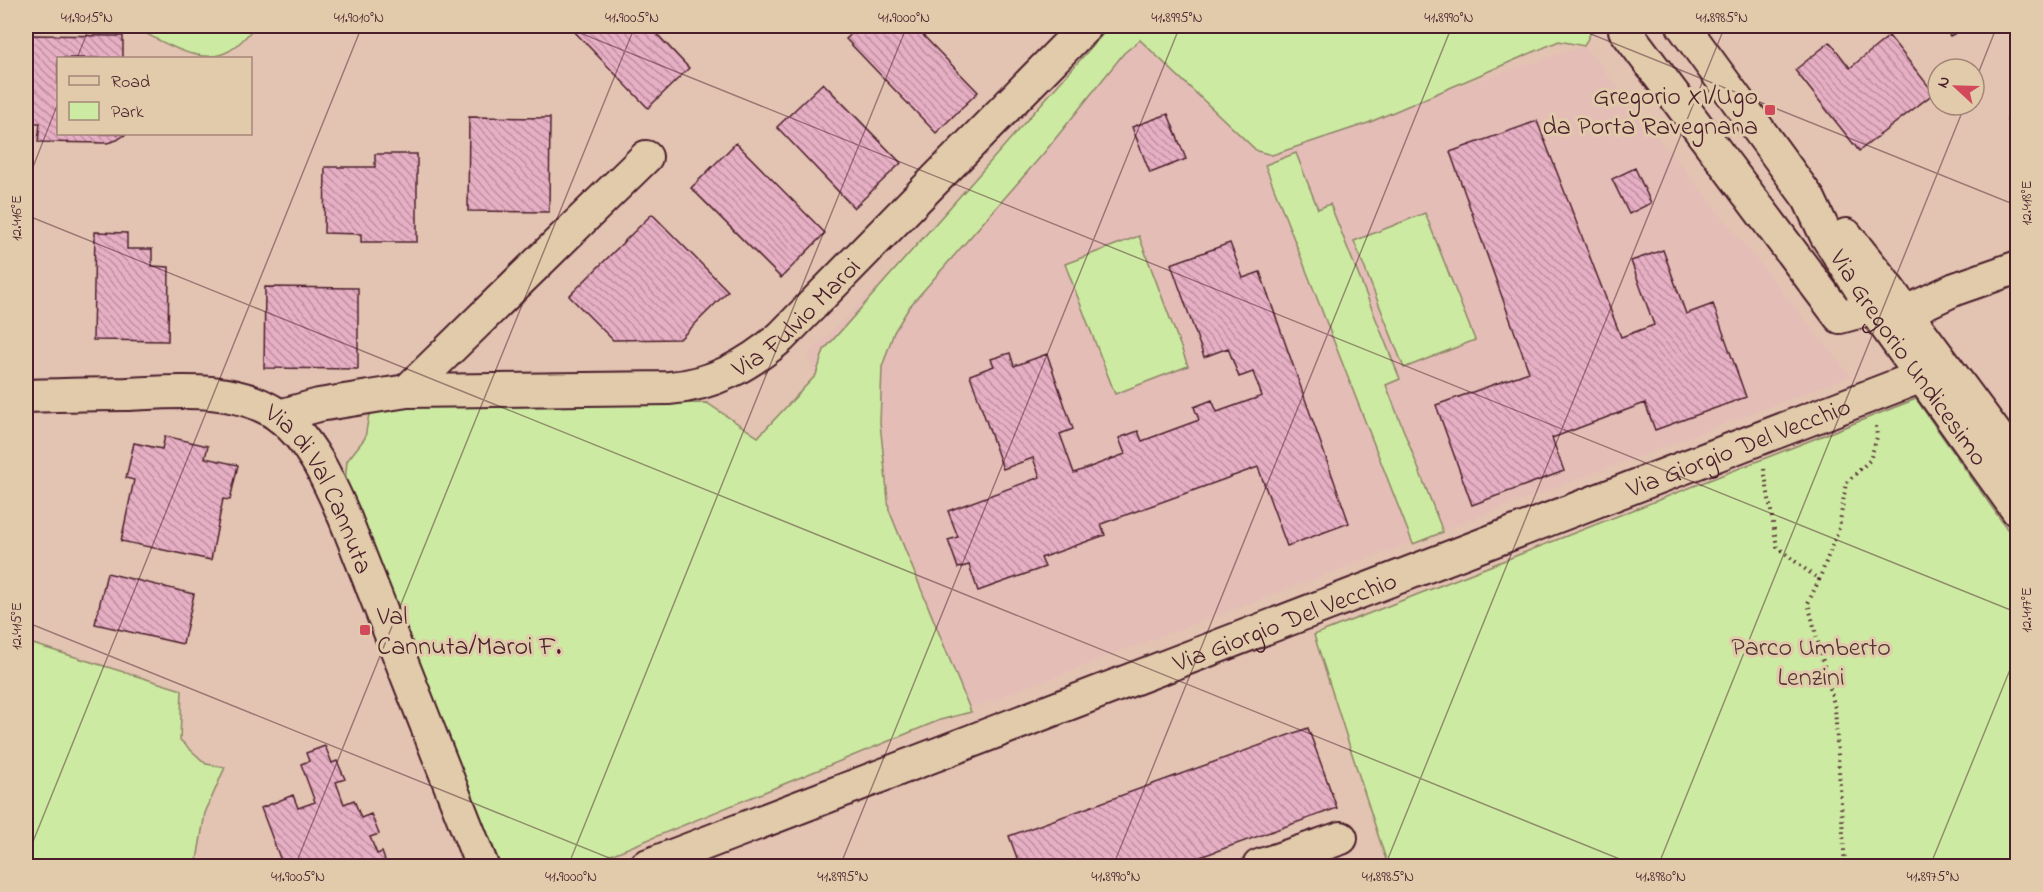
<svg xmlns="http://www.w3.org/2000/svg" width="2043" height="892" font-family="'Indie Flower',sans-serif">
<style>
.built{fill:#e4bdb7}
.green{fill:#cdeaa2;stroke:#8c8466;stroke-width:1.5}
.building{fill:url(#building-back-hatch);stroke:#4a1f2b;stroke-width:1.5}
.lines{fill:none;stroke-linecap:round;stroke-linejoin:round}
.minor-casing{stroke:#4a1f2b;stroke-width:36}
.path{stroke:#4a1f2b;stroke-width:4;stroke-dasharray:1.5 4.5;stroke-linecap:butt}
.minor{stroke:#e1cbab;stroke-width:32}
.ticks{fill:none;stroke:#4a1f2b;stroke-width:1.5;stroke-opacity:0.45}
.poi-dot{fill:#d1495b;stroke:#e1cbab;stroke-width:2}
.labels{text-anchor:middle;stroke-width:6;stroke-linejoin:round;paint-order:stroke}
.poi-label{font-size:26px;fill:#4a1f2b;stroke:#e1cbab;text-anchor:end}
.street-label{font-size:26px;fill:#4a1f2b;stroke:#e1cbab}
.park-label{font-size:26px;fill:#573337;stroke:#e1cbab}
.neatline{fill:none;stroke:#4a1f2b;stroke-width:2}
.ticks-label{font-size:15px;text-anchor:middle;fill:#4a1f2b}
</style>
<defs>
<pattern id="building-back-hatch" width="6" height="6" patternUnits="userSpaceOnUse" patternTransform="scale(1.5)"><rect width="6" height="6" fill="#e7afc4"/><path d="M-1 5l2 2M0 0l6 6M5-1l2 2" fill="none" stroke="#bd8e9f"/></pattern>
</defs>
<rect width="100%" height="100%" fill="#e3c3b2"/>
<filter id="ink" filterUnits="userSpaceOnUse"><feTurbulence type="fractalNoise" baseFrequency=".0167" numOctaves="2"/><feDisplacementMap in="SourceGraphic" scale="12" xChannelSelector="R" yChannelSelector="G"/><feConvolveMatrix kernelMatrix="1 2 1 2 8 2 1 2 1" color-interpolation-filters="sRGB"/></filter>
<g filter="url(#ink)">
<!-- built -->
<path class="built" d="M 1138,29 L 1257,151 L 1584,46 L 1850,376 L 940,720 L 808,355 Z"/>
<!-- green -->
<path class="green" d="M 131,26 L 254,26 C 250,34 242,41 235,47 C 204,72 162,40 131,26 Z
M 1110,26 L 1594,26 L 1584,46 L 1559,41 L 1368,123 L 1272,155 L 1257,151 L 1140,40 L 1124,53 L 1043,154 L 910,306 L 894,332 L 882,367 L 880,423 L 889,510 L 971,712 L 940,720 L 584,866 L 501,866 L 345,483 L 347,461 L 365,438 L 369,414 L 408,404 L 707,403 L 758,437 L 816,375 L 824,350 Z
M 1296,153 L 1318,209 L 1330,204 L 1400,379 L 1386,385 L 1443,532 L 1413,544 L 1265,165 Z
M 1425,213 L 1475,340 L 1404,368 L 1354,241 Z
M 1139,236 L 1188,366 L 1115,394 L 1065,264 Z
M 1916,399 L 2017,543 L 2017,866 L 1388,866 L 1314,635 Z
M 33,644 L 182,690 L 180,740 L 206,764 L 225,767 L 205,813 L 196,866 L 26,866 L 26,664 Z"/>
<!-- building -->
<path class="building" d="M 569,26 L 668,26 L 658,35 L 689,68 L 648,108 Z
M 860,26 L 914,26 L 978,92 L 936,133 L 846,39 Z
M 1943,26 L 1969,26 L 1950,36 Z
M 26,35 L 123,36 L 123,58 L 58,58 L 58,134 L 126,134 L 117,140 L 107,143 L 38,142 L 40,123 L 26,123 Z
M 1889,36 L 1934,93 L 1859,151 L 1795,70 L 1830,42 L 1850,68 Z
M 823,83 L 901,163 L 854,208 L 777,127 Z
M 2018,111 L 2018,134 L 2007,120 Z
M 1168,114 L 1186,159 L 1150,173 L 1132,127 Z
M 469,117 L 550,118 L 549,212 L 468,211 Z
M 1537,121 L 1621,337 L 1654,325 L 1631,261 L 1663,250 L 1686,314 L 1713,304 L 1746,397 L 1655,430 L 1645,403 L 1552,438 L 1564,471 L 1472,505 L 1436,405 L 1529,372 L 1450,152 Z
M 736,143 L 825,233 L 781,278 L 691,188 Z
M 375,154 L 417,154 L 417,242 L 361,242 L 361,234 L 324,233 L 325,167 L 375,167 Z
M 1635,168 L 1651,203 L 1629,214 L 1612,179 Z
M 652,214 L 728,291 L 680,339 L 613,340 L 569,296 Z
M 95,232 L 127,233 L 127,249 L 152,249 L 152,266 L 169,267 L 168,341 L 93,340 Z
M 1230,243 L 1243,278 L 1260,272 L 1349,523 L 1287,546 L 1258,467 L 1101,524 L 1105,535 L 1041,558 L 1045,567 L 978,591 L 969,565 L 958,568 L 948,540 L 958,537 L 948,511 L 1040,477 L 1033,458 L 1003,469 L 970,375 L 994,366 L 991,359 L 1010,353 L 1014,366 L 1047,354 L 1073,429 L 1060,434 L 1074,473 L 1125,454 L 1119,438 L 1138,431 L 1142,441 L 1199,420 L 1194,407 L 1212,400 L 1217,412 L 1262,396 L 1253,372 L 1239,377 L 1228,348 L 1204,357 L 1171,264 Z
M 265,287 L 358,288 L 358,369 L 264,368 Z
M 165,436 L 208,446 L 205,458 L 238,465 L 230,500 L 223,499 L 211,560 L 121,541 L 134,480 L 126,478 L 134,443 L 162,449 Z
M 107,573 L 194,594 L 183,644 L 95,624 Z
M 1308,728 L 1337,808 L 1175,866 L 1020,866 L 1009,836 Z
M 325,746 L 332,763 L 337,761 L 345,779 L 336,782 L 344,804 L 354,800 L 361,818 L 371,814 L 379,834 L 370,837 L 377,854 L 382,852 L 387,866 L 283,866 L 261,808 L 293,795 L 298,808 L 315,802 L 301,764 L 309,761 L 306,753 Z"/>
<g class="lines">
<defs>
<g id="minor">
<path d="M 1626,26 L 1625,30 L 1840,317 L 1873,308"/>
<path id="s1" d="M 1683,26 L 1809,199 L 1826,235 L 1873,308 L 2018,511"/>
<path d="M 1846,235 L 1878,275 L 2018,464"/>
<path d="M 1906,312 L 1955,289 L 2018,267"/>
<path d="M 407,391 L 646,157"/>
<path id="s2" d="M 26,396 C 59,395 93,394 126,394 C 175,392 236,385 278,415 C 311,439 329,482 345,518 L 482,866"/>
<path id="s3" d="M 279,416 L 319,405 L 407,391 L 669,388 C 713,385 748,365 781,337 L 1086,26"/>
<path id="s4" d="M 646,866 L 1922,376"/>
<path d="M 1259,866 L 1341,838"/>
</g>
</defs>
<!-- minor casing -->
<use href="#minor" class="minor-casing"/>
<!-- path -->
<path class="path" d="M 1764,469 L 1777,547 L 1819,580 L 1808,603 L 1835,708 L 1845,866
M 1819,580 L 1839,528 L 1846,483 L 1870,460 L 1877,437 L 1876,426"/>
<!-- minor -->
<use href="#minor" class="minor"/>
</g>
</g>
<!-- ticks -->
<path class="ticks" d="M 563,26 L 2018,613M 1571,26 L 2018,206M 77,58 L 90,26M 1974,84 L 1997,26M 26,185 L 58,103M 26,215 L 1637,866M 26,622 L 629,866M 26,859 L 362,26M 295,866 L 635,26M 568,866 L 907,26M 840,866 L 1180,26M 1113,866 L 1452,26M 1385,866 L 1725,26M 1658,866 L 1965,105M 1930,866 L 2018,650"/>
<!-- markers -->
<g class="poi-dot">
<rect x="1764" y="104" width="12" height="12" rx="3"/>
<rect x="359" y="624" width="12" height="12" rx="3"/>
</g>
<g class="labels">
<!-- poi labels -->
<g class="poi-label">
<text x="1758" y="104">Gregorio XI/Ugo<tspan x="1758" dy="30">da Porta Ravegnana</tspan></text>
<text x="377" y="624" text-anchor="start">Val<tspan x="377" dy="30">Cannuta/Maroi F.</tspan></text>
</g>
<!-- street labels -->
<g class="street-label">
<text dy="9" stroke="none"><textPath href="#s3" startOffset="542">Via Fulvio Maroi</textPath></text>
<text dy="9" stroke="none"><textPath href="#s1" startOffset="402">Via Gregorio Undicesimo</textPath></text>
<text dy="9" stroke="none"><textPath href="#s4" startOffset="1170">Via Giorgio Del Vecchio</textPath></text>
<text dy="9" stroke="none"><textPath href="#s2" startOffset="342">Via di Val Cannuta</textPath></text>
<text dy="9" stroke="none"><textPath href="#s4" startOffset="684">Via Giorgio Del Vecchio</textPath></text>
</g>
<!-- park labels -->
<g class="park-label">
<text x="1811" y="655">Parco Umberto<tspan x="1811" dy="30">Lenzini</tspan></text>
</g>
</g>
<!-- margin -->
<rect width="2043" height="892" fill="none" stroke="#e1cbab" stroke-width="66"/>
<!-- legend -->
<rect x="57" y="57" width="195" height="78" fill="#e1cbab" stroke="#a58678" stroke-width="1.5"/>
<rect x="69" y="76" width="30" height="9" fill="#e1cbab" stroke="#a58678" stroke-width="1.5"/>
<text x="111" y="87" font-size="18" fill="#4a1f2b">Road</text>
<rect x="69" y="102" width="30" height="18" fill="#cdeaa2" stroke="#a58678" stroke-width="1.5"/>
<text x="111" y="117" font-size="18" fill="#4a1f2b">Park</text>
<!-- north arrow -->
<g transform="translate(1956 87) rotate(292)"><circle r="28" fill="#e1cbab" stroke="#a58678" stroke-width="1.5"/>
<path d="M0-4.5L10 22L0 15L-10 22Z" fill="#d1495b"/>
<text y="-9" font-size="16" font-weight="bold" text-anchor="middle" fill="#4a1f2b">N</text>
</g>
<rect x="33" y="33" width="1977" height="826" class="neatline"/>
<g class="ticks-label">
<text x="87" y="22">41.9015°N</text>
<text x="359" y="22">41.9010°N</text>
<text x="632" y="22">41.9005°N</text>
<text x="904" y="22">41.9000°N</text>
<text x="1177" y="22">41.8995°N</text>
<text x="1449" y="22">41.8990°N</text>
<text x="1722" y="22">41.8985°N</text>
<text transform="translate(2026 203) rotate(-90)" y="5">12.418°E</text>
<text transform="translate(16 218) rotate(-90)" y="5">12.416°E</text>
<text transform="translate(2026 610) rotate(-90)" y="5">12.417°E</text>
<text transform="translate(16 626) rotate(-90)" y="5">12.415°E</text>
<text x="298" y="881">41.9005°N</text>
<text x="571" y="881">41.9000°N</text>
<text x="843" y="881">41.8995°N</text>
<text x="1116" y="881">41.8990°N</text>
<text x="1388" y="881">41.8985°N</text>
<text x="1661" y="881">41.8980°N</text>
<text x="1933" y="881">41.8975°N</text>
</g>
</svg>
